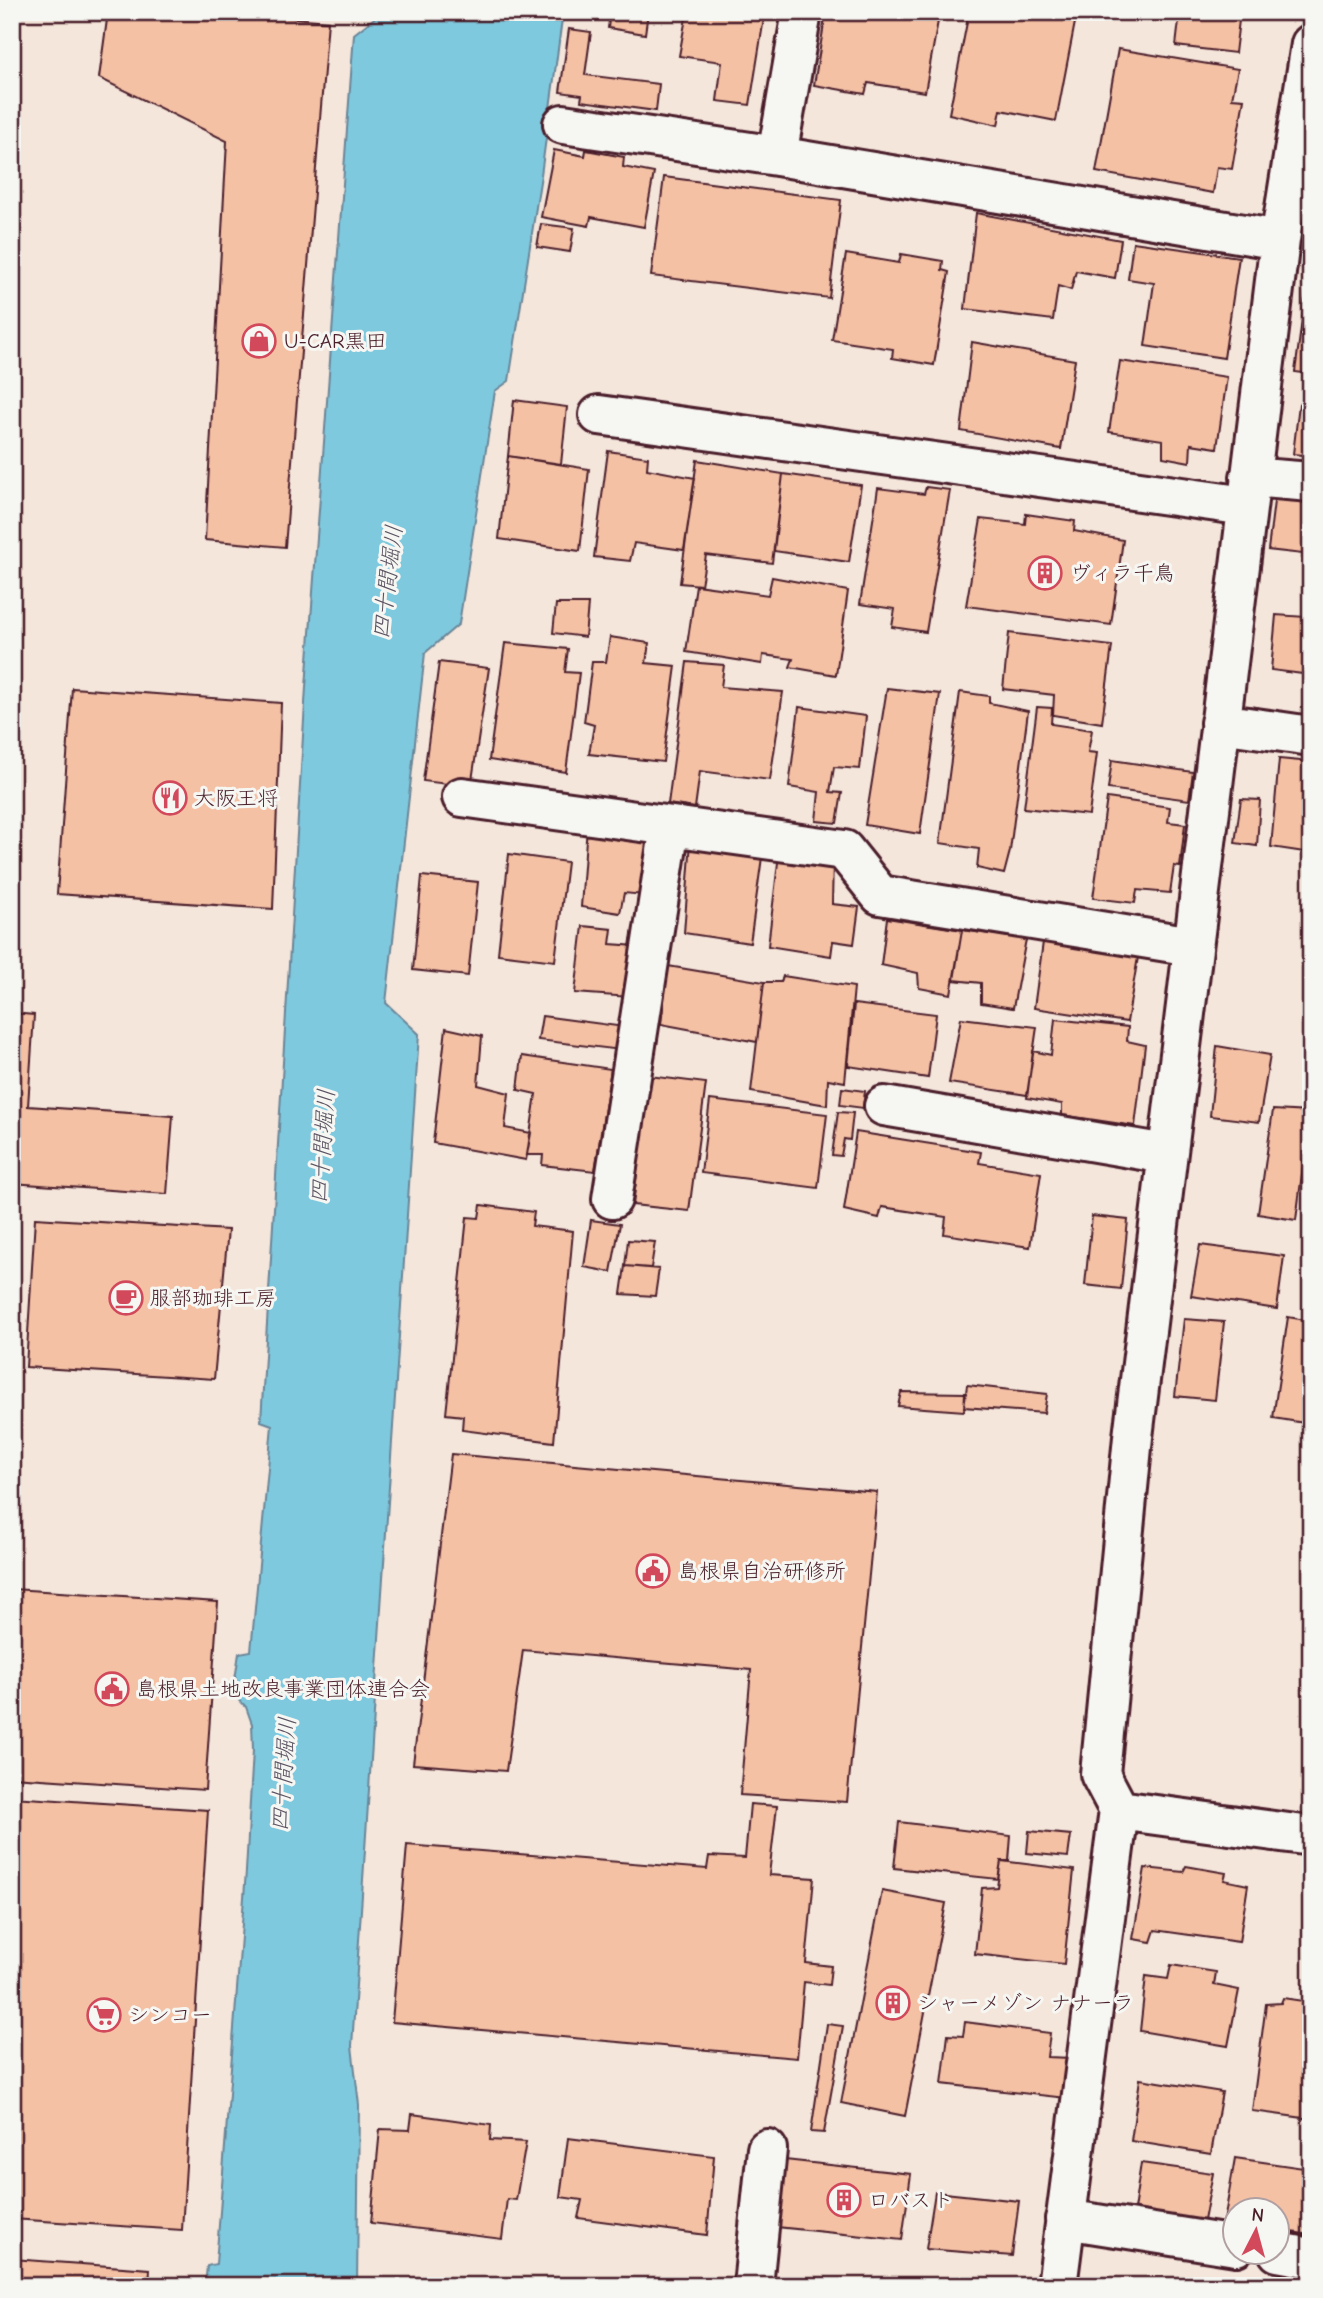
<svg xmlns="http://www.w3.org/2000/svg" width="1323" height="2298" font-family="'Comic Neue','Klee One',sans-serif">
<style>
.water{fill:#7fc9df;stroke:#6a8597;stroke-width:2}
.building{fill:#f4c1a5;stroke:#4a1f2b;stroke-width:2}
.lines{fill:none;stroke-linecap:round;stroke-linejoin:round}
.minor-casing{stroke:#4a1f2b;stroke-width:44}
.minor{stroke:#f6f6f2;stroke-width:38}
.labels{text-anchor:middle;stroke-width:6;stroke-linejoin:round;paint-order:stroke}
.poi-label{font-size:21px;fill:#4a1f2b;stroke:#f6f6f2;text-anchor:start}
.water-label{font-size:23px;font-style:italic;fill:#5a5261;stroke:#f6f6f2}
</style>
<rect width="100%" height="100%" fill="#f5e6db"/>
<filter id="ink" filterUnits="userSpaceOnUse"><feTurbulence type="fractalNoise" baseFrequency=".0143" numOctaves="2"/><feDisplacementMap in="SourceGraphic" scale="14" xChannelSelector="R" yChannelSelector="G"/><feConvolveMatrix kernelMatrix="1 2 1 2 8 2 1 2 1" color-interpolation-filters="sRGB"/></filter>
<g filter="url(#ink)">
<!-- water -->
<path class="water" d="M 382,12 L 563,12 L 541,175 L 509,381 L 495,391 L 459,624 L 425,653 L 386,1003 L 419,1034 L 352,2046 L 359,2105 L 357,2286 L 205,2286 L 207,2266 L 216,2264 L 246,1871 L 253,1750 L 252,1724 L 246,1707 L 233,1693 L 239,1653 L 251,1651 L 272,1425 L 261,1421 L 306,687 L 354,34 Z"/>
<!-- building -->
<path class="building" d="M 108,12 L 224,12 L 328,21 L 285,547 L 205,540 L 227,141 L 99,78 Z
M 610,12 L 648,12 L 645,34 L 608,28 Z
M 687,12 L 765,12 L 750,105 L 717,101 L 722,62 L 679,56 Z
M 826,12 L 921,12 L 921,18 L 938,21 L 925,92 L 868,83 L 865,94 L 814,85 Z
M 969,12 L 1077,12 L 1056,121 L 1001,110 L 998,125 L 949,114 Z
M 1180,12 L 1240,12 L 1235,53 L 1176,46 Z
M 569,29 L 591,32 L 585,75 L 659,84 L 656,111 L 581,101 L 582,95 L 560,92 Z
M 1118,49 L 1238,69 L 1232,98 L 1244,99 L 1232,169 L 1217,167 L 1213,193 L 1096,172 Z
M 554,150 L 585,156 L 586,150 L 624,157 L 623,167 L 654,173 L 644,227 L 591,217 L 589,226 L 541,217 Z
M 664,177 L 841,200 L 829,298 L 651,276 Z
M 976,213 L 1121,240 L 1115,278 L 1076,271 L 1071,290 L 1058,286 L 1053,320 L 965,309 Z
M 1302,215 L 1311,216 L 1311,237 L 1300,236 Z
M 541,224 L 574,228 L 570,252 L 537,247 Z
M 1133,242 L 1239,257 L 1224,358 L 1145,346 L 1154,283 L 1128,279 Z
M 846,254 L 899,263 L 901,254 L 943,261 L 942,270 L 949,272 L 934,365 L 892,358 L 893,349 L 832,340 Z
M 1311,254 L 1311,374 L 1295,372 Z
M 972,342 L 1075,360 L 1061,449 L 961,431 Z
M 1120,361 L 1227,377 L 1217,448 L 1191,444 L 1190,462 L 1163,457 L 1163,440 L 1109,432 Z
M 514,400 L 567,407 L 561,464 L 508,456 Z
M 1299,404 L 1311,406 L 1311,456 L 1293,454 Z
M 608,451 L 648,457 L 647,469 L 695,478 L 684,550 L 634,543 L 630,561 L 594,557 Z
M 508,456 L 589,469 L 580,551 L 499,539 Z
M 697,460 L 783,474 L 772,563 L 706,555 L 701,585 L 680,583 Z
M 783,474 L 861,485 L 849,562 L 774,551 Z
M 926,487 L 950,490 L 926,632 L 892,627 L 895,609 L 860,604 L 878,488 L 924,494 Z
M 1275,493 L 1311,497 L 1311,555 L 1268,550 Z
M 1026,514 L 1075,521 L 1074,531 L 1123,540 L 1111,625 L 966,606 L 981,519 L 1025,524 Z
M 772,577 L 848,591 L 836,675 L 790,667 L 793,659 L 763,655 L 762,664 L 686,652 L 696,585 L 768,595 Z
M 1309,589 L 1311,589 L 1311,675 L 1271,670 L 1276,615 L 1306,617 Z
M 556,604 L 588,604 L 585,637 L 553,633 Z
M 1009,633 L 1112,646 L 1102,723 L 1053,715 L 1054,695 L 1003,689 Z
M 610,637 L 649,643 L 646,663 L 676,666 L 663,762 L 589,754 L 594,725 L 584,722 L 592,662 L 606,662 Z
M 505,643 L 568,649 L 565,672 L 579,673 L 566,772 L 489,760 Z
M 439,662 L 489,668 L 471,787 L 423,781 Z
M 687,662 L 724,665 L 721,687 L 783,692 L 770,780 L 700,771 L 695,808 L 668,804 Z
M 72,688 L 281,703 L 273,909 L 57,894 Z
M 887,688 L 940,694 L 920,834 L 865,825 Z
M 960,692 L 989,696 L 989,703 L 1028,711 L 1010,851 L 1004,874 L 977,868 L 979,849 L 940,843 Z
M 799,707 L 866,716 L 860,769 L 834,767 L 830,792 L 842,793 L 837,823 L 816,821 L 819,792 L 789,787 Z
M 1037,707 L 1052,708 L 1051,724 L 1092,730 L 1088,752 L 1097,753 L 1089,815 L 1024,808 Z
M 1279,759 L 1311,762 L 1311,853 L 1271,847 Z
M 1112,760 L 1193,772 L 1189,800 L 1108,789 Z
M 1107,798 L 1170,807 L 1168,822 L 1185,824 L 1180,867 L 1174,866 L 1170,893 L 1137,890 L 1135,903 L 1093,898 Z
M 1241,799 L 1260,800 L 1257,846 L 1235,843 Z
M 587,826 L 652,839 L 644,895 L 624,893 L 620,913 L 581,907 Z
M 691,841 L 763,850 L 750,943 L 684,933 Z
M 509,854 L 567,862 L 555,961 L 498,954 Z
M 779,854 L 833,859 L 832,904 L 859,907 L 854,944 L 833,941 L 831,956 L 768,946 Z
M 422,876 L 478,882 L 468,976 L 413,970 Z
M 887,918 L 962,930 L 951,994 L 919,988 L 918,973 L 881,965 Z
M 583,926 L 612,929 L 610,944 L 637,946 L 630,997 L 575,993 Z
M 962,930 L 1026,939 L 1013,1008 L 981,1003 L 981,983 L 954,980 Z
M 1043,942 L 1138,957 L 1127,1022 L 1034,1008 Z
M 668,966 L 764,982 L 757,1042 L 661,1024 Z
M 783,976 L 854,987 L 845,1082 L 828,1079 L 827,1105 L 751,1092 L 764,982 L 781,982 Z
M 854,1004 L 936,1014 L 928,1078 L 848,1066 Z
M 12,1013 L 34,1015 L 28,1106 L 173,1116 L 167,1194 L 12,1183 Z
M 542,1016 L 625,1027 L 621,1050 L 538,1040 Z
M 961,1018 L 1037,1027 L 1027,1095 L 949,1083 Z
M 1055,1019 L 1128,1027 L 1127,1041 L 1145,1045 L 1135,1126 L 1062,1115 L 1062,1104 L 1027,1098 L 1033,1051 L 1051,1055 Z
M 446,1028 L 482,1036 L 478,1085 L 509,1093 L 505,1128 L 531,1133 L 526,1160 L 433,1143 Z
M 1217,1046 L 1270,1055 L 1259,1122 L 1210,1116 Z
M 522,1056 L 611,1069 L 595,1171 L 542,1165 L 543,1155 L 527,1155 L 536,1094 L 518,1090 Z
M 649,1076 L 706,1083 L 689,1211 L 633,1205 Z
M 842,1088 L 865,1091 L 863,1108 L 840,1105 Z
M 710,1100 L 827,1114 L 818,1188 L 701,1173 Z
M 1273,1110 L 1310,1112 L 1296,1220 L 1258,1214 Z
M 838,1112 L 853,1113 L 850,1140 L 844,1139 L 841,1156 L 832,1155 Z
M 856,1132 L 981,1152 L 979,1163 L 1041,1173 L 1030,1247 L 944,1234 L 946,1217 L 882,1207 L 879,1218 L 844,1210 Z
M 481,1205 L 534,1212 L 532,1226 L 573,1231 L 554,1442 L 462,1430 L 463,1416 L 446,1414 L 467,1217 L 479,1218 Z
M 1092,1216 L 1128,1220 L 1121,1289 L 1085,1285 Z
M 35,1218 L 228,1230 L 214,1379 L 26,1367 Z
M 591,1220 L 620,1224 L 611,1272 L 584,1267 Z
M 628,1240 L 655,1242 L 651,1268 L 625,1266 Z
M 1200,1245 L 1284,1256 L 1277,1309 L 1191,1296 Z
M 625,1266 L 659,1269 L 655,1296 L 621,1294 Z
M 1288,1317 L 1311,1321 L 1311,1424 L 1273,1418 Z
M 1184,1319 L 1224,1322 L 1215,1400 L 1175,1396 Z
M 967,1385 L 1047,1394 L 1044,1413 L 964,1407 Z
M 901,1392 L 965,1393 L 964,1411 L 898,1406 Z
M 451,1454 L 877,1492 L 847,1802 L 740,1795 L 751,1670 L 523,1650 L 506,1771 L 413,1764 Z
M 12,1589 L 218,1602 L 205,1790 L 12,1777 Z
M 12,1797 L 208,1810 L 182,2230 L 12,2219 Z
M 750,1804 L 777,1806 L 769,1875 L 814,1878 L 806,1963 L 831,1966 L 829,1985 L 804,1982 L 797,2058 L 392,2022 L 407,1845 L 707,1869 L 709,1856 L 745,1858 Z
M 899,1822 L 1011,1836 L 1009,1861 L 1001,1861 L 998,1879 L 894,1868 Z
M 1029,1831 L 1071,1835 L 1068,1857 L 1027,1853 Z
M 1001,1861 L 1074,1870 L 1064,1964 L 975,1954 L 982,1888 L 997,1887 Z
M 1186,1866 L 1226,1873 L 1224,1880 L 1248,1885 L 1239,1942 L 1155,1930 L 1151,1942 L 1133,1939 L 1145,1868 L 1183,1872 Z
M 882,1891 L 946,1903 L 905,2116 L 841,2103 Z
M 1171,1965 L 1216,1972 L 1214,1985 L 1239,1990 L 1228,2046 L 1140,2031 L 1146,1976 L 1168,1979 Z
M 1283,1998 L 1309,2002 L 1311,1999 L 1311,2119 L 1252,2111 L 1266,2004 L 1281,2003 Z
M 965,2022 L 1050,2033 L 1047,2057 L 1072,2058 L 1066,2098 L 942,2084 L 948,2035 L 963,2036 Z
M 827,2024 L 843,2026 L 824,2133 L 811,2132 Z
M 1140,2079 L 1222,2092 L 1211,2154 L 1131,2141 Z
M 412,2114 L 491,2125 L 490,2140 L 526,2142 L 516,2200 L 507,2199 L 502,2239 L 371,2223 L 380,2129 L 410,2130 Z
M 568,2138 L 714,2156 L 707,2235 L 578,2218 L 582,2200 L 560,2197 Z
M 1235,2158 L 1311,2169 L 1311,2235 L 1278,2230 L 1278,2210 L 1236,2210 L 1236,2224 L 1224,2222 Z
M 785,2160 L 911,2174 L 902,2240 L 777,2227 Z
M 1141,2163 L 1213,2173 L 1203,2226 L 1133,2217 Z
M 935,2192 L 1019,2201 L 1012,2256 L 926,2249 Z
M 12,2259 L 150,2269 L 149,2286 L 12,2286 Z"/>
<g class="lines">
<defs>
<path id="minor" d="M 563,124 L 777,156 L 1280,240
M 777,156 L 802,12
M 599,415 L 1246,506
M 1250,477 L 1311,482
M 1220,723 L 1311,736
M 462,797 L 844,850 L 880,895 L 1192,946
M 884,1106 L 1166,1154
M 612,1199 L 670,826
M 1119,1810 L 1311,1836
M 1065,2219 L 1236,2246
M 1278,2252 L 1311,2258
M 753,2286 L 767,2149
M 1057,2286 L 1119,1810 L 1100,1774 L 1133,1437 L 1280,240 L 1311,44"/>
</defs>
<!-- minor casing -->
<use href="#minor" class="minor-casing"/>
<!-- minor -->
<use href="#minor" class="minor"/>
</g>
</g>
<!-- icons -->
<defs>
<symbol id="shop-ring" viewBox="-11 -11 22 22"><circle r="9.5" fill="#f6f6f2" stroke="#d1495b" stroke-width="1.5"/><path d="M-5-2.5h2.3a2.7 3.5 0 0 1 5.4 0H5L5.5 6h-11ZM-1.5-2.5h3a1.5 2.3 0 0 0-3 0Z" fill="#d1495b"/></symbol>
<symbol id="building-ring" viewBox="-11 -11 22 22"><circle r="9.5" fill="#f6f6f2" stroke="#d1495b" stroke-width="1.5"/><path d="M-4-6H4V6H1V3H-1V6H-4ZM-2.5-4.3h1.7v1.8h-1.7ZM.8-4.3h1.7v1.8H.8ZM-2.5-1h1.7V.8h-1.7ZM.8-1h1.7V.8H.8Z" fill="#d1495b"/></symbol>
<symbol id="restaurant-ring" viewBox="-11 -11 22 22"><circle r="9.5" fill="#f6f6f2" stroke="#d1495b" stroke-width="1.5"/><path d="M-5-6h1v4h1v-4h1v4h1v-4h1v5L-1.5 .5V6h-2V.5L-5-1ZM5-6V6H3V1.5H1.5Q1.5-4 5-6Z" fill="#d1495b"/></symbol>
<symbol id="cafe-ring" viewBox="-11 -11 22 22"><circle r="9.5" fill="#f6f6f2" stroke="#d1495b" stroke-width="1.5"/><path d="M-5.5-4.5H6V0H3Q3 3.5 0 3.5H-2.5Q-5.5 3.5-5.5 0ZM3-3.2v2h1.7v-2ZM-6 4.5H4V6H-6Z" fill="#d1495b"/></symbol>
<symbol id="civic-ring" viewBox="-11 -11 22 22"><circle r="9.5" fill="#f6f6f2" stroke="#d1495b" stroke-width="1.5"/><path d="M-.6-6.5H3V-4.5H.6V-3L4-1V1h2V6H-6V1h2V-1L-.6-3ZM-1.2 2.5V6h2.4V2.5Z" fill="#d1495b"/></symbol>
<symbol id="supermarket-ring" viewBox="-11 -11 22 22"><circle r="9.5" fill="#f6f6f2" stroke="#d1495b" stroke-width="1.5"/><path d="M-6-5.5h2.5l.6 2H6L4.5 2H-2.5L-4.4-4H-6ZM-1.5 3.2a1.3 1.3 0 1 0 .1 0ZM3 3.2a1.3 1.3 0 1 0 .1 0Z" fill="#d1495b"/></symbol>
</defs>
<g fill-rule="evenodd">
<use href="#shop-ring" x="240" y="322" width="38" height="38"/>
<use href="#building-ring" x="1026" y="554" width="38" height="38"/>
<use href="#restaurant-ring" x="151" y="779" width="38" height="38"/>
<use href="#cafe-ring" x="107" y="1279" width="38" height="38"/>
<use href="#civic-ring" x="634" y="1552" width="38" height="38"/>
<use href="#civic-ring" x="93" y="1670" width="38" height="38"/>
<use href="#building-ring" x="874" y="1984" width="38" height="38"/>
<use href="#supermarket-ring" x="85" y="1996" width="38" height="38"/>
<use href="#building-ring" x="825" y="2181" width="38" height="38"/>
</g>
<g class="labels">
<!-- poi labels -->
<g class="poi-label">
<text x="284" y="348">U-CAR黒田</text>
<text x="1070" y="580">ヴィラ千鳥</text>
<text x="194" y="805">大阪王将</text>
<text x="150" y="1305">服部珈琲工房</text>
<text x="678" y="1578">島根県自治研修所</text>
<text x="136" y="1696">島根県土地改良事業団体連合会</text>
<text x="917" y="2010">シャーメゾン ナナーラ</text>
<text x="128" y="2022">シンコー</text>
<text x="868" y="2207">ロバスト</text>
</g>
<!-- water labels -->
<g class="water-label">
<text transform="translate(387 582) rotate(-83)" y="8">四十間堀川</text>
<text transform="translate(322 1146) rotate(-86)" y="8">四十間堀川</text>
<text transform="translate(283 1774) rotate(-86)" y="8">四十間堀川</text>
</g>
</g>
<!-- margin -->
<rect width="1323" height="2298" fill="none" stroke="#f6f6f2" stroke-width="42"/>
<rect x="21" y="21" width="1281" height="2256" fill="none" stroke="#4a1f2b" stroke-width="2.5" filter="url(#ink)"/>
<!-- north arrow -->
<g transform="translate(1256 2231) rotate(6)"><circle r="33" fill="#f6f6f2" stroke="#b1a0a2" stroke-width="2"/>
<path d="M0-5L12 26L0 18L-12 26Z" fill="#d1495b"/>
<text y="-10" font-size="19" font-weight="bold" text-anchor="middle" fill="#4a1f2b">N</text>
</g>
</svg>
